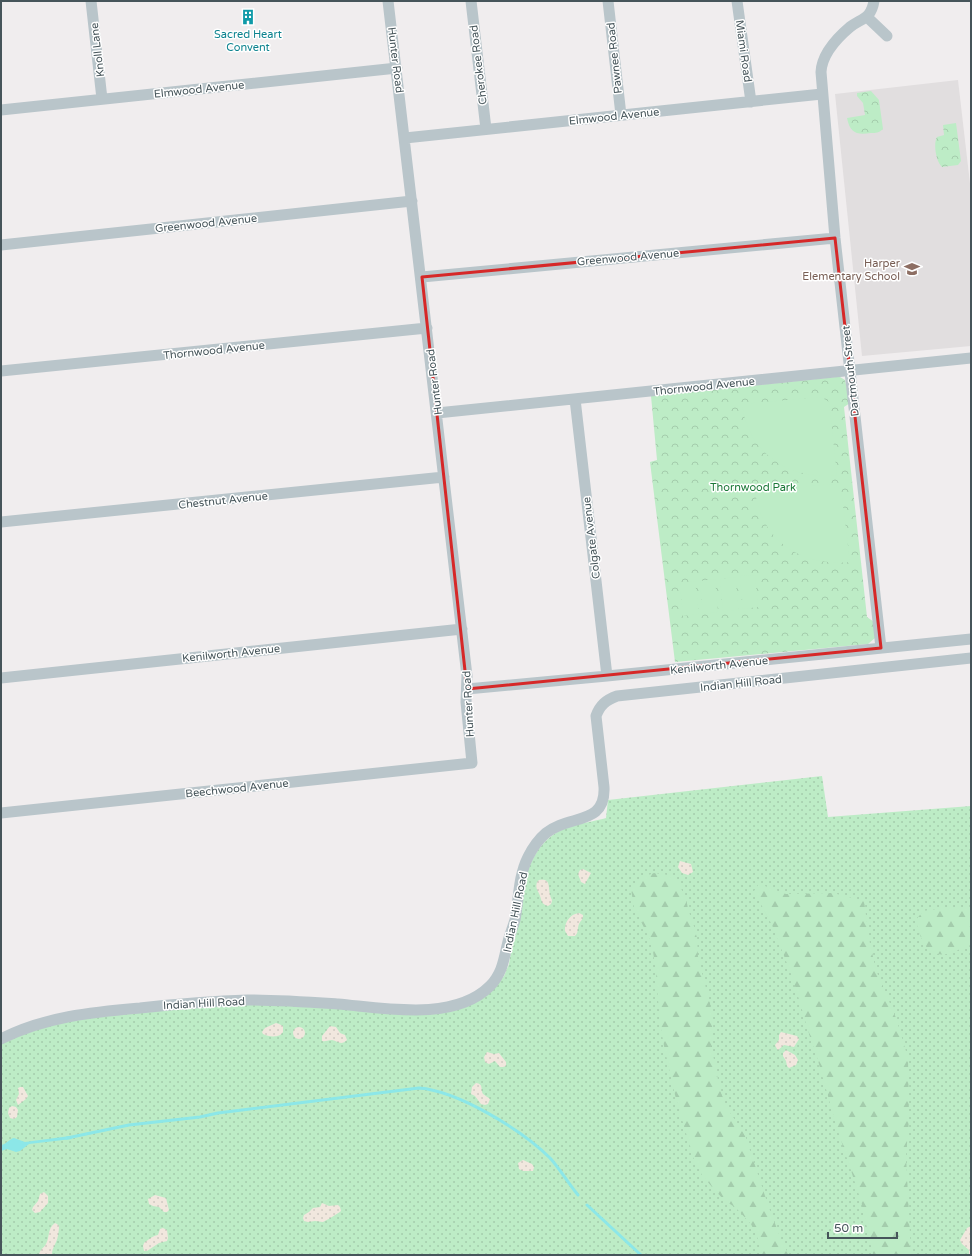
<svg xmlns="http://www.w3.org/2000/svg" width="972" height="1256" font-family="'Varela Round',sans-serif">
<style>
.education{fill:#e1dedf}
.grass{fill:url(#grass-dots)}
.forest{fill:url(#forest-firs)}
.sand{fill:url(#sand-dots)}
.park{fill:url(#park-crowns)}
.pitch{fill:#bdecc6}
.water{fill:#8ce7e8}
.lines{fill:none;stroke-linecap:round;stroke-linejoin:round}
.stream{stroke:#8ce7e8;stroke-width:3}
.minor{stroke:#b9c5ca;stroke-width:11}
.marked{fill:none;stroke:#d62828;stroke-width:3;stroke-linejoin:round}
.labels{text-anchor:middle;stroke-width:3;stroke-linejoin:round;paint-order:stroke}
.culture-label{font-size:11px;fill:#0d838f;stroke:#fff}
.street-label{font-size:11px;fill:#46555a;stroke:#fff}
.education-label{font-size:11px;fill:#785e54;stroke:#fff;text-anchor:end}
.park-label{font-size:11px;fill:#1a7837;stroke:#fff}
</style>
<defs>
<pattern id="grass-dots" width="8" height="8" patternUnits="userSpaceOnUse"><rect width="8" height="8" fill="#bdecc6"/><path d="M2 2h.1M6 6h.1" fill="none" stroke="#a4ccac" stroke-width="1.8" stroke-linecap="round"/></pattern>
<pattern id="forest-firs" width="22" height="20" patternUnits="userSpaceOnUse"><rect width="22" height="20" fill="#bdecc6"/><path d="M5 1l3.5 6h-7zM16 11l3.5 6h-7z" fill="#a4ccac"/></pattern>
<pattern id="sand-dots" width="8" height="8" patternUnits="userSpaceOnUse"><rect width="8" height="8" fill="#f1e7de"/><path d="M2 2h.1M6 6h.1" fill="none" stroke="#d0c8c1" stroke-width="1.8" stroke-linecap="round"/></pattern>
<pattern id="park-crowns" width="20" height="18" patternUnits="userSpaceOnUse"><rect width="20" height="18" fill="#bdecc6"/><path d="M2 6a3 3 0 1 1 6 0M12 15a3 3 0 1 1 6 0" fill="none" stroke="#a4ccac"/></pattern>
</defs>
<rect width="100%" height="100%" fill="#f0edee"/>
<!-- education -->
<path class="education" d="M 958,80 L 971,192 L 971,346 L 862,356 L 835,94 Z"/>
<!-- grass -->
<path class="grass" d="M 822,776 L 828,817 L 971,806 L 971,1255 L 1,1255 L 1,1044 L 38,1027 L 109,1014 L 260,1004 L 414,1013 L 494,989 L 504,976 L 509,964 C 516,928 519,862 549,838 C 564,825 588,823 606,818 L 608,800 Z"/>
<!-- forest -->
<path class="forest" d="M 654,873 L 668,875 L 678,883 L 686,898 L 688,909 L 693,923 L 697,938 L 698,958 L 710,1003 L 712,1023 L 712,1050 L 720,1090 L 727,1108 L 745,1135 L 768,1205 L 782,1242 L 789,1255 L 762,1255 L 759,1241 L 751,1224 L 736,1208 L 724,1200 L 712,1187 L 702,1175 L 693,1157 L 675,1095 L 664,1046 L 660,1023 L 656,973 L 652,944 L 634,907 L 631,889 L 640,878 Z
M 759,884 L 786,894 L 833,893 L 864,901 L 870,944 L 876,970 L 896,1018 L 908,1058 L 909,1119 L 906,1156 L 911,1255 L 873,1255 L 861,1201 L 837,1128 L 817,1057 L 810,1037 L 793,979 L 772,925 L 754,891 Z
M 944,908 L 971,909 L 971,945 C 964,946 958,951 951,953 C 927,960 920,939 916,920 L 923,911 Z"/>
<!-- sand -->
<path class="sand" d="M 680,861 L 691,864 L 693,872 L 688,875 L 682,873 L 678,867 Z
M 583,869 L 591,873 L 585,884 L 581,882 L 578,874 L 580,870 Z
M 539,880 C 551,878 548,887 550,894 C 550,897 552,899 552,901 L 551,904 L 548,906 C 541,904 542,901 540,896 C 538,890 535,889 537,882 Z
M 579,913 L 583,915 C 583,920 581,920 579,924 C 577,929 579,932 575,936 L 568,936 L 565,931 C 564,923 570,914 579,913 Z
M 276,1023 L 279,1024 L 283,1026 L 283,1032 C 280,1038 269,1037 263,1034 L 262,1032 L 265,1028 Z
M 330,1026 L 336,1027 L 340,1033 L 345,1035 L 347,1040 C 341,1046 338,1041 332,1040 C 327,1040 326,1042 322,1041 L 322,1036 Z
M293 1033a6 6 0 1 1 12 0a6 6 0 1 1-12 0Z
M 781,1032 L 797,1036 L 799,1039 L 794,1047 L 784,1045 L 778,1050 L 777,1049 L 775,1045 L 779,1040 L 779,1035 Z
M 786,1050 L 795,1055 L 798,1060 L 796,1065 L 789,1068 L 787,1066 L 786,1061 L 783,1056 L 783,1053 Z
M 487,1052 L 494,1054 L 499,1053 L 506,1062 L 506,1066 L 503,1067 L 500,1067 L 495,1061 L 489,1064 L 485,1062 L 484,1057 Z
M 476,1083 C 484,1084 480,1089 483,1094 L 490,1099 L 488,1104 L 485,1105 L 481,1104 L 475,1096 L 471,1094 L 472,1087 Z
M 20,1087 L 23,1087 L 28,1096 L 26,1099 L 18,1105 L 16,1100 L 19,1094 L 18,1088 Z
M 12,1106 L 16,1107 L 18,1110 L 17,1117 L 14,1119 L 10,1118 L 8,1113 L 9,1108 Z
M 523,1160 L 532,1164 L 534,1167 L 533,1171 L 523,1171 L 519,1169 L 518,1163 Z
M 44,1192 L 48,1196 L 48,1203 L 40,1212 L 35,1213 L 32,1210 L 33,1207 L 38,1201 L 40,1194 Z
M 155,1195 L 166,1198 L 169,1210 L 167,1212 L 164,1212 L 159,1207 L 153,1206 L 149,1204 L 148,1199 Z
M 322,1203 L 329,1206 L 338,1205 L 340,1207 L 341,1211 C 339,1213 327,1220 323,1222 L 315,1221 L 308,1222 L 304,1221 L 303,1218 L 304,1215 L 309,1212 L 313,1208 L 320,1207 Z
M 55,1223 L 57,1224 L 59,1226 C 59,1230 58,1238 56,1242 C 54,1247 52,1249 52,1255 L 39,1255 C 40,1249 43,1249 46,1244 C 50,1237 47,1229 55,1223 Z
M 971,1226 L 971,1255 L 969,1255 L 969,1250 L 962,1244 L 960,1240 L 967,1228 Z
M 163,1228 L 167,1230 L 168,1238 L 167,1241 L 159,1243 L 147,1251 L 144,1251 L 143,1246 L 144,1243 C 148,1240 152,1236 158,1235 L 160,1229 Z"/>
<!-- park -->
<path class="park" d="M 871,91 L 879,100 L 883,129 C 879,133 876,133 871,133 C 856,135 850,133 847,118 L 865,115 L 863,103 L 857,96 L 857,93 Z
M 956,123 L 961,161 L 958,165 L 942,167 C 936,161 933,144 937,137 L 944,135 L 943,125 Z
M 836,377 L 840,377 L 845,380 L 850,403 L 844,407 L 867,617 L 874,622 L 875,638 L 868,644 L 675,662 L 650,462 L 657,460 L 651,396 Z"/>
<!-- pitch -->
<path class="pitch" d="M 821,397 L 829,402 L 837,475 C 790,480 748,454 742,404 Z
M 834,484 L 841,489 L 850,562 C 802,567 761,541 755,491 Z
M 755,575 L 758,607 L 743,609 L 740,576 Z
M 735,577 L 739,610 L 723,611 L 720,579 Z
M 715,579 L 718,612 L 703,614 L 700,581 Z
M 695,581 L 699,614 L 683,616 L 680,583 Z"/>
<!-- water -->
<path class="water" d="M 70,1136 L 72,1139 L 29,1144 L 20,1151 L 16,1152 L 7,1149 L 1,1151 L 1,1145 C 7,1144 9,1139 14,1138 L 25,1142 Z"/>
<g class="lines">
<!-- stream -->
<path class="stream" d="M 67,1138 L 129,1125 L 200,1117 L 218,1113 L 419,1088 C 458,1091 522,1130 550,1158 C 560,1169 568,1183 578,1195
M 587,1205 L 641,1255"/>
<!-- minor -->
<path class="minor" d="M 91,1 L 102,99
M 471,1 L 486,129
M 608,1 L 621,115
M 737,1 L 751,102
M 874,1 C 871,19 862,18 850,27 C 837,38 822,54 821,72 L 835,238 L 881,648
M 867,17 L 887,36
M 1,110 L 397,68
M 405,138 L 822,94
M 1,245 L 412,201
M 422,277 L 835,238
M 1,371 L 427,328
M 575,399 L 607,676
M 437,413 L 971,358
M 1,522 L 444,477
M 1,678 L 462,629
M 467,689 L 607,676 L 971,639
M 1,813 L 472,763 L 466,702 L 467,676 L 388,1
M 1,1039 C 43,1017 93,1012 140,1008 C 176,1004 212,1001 248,1000 C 279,1000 308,1002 338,1004 C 384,1008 454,1022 490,986 C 504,972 504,955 509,938 C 511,932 513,926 515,920 C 519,899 518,877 528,857 C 532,849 539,839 546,833 C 569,814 606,826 604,787 L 596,716 C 600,705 606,700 617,696 L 971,658"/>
</g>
<!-- marked area -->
<path class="marked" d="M 835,238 L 881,648 L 467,689 L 422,277 Z"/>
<!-- icons -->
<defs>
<symbol id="building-bare" viewBox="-9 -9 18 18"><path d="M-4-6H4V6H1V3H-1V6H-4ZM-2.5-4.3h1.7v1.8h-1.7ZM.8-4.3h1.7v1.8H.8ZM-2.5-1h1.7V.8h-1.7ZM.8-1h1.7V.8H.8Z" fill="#0f9aa8" stroke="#fff" stroke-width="2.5" paint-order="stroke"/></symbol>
<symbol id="school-bare" viewBox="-9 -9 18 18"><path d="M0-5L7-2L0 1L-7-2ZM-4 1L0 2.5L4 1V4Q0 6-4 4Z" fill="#8d6e63" stroke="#fff" stroke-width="2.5" paint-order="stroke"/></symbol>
</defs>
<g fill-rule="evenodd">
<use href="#building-bare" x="237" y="6" width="22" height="22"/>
<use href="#school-bare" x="901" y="258" width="22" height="22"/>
</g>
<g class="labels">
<!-- culture labels -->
<g class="culture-label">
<text x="248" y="38">Sacred Heart<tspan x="248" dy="13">Convent</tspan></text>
</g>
<!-- street labels -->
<g class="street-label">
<text transform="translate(97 50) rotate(-97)" y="4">Knoll Lane</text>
<text transform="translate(744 51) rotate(82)" y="4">Miami Road</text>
<text transform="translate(614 58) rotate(-96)" y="4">Pawnee Road</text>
<text transform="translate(396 60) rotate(83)" y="4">Hunter Road</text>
<text transform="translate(478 65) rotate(-97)" y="4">Cherokee Road</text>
<text transform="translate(199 89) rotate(-6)" y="4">Elmwood Avenue</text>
<text transform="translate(614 116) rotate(-6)" y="4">Elmwood Avenue</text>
<text transform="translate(206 223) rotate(-6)" y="4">Greenwood Avenue</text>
<text transform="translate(628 257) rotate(-5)" y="4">Greenwood Avenue</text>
<text transform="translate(214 350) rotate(-6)" y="4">Thornwood Avenue</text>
<text transform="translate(850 371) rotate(-96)" y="4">Dartmouth Street</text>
<text transform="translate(434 382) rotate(-97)" y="4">Hunter Road</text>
<text transform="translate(704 386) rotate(-6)" y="4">Thornwood Avenue</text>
<text transform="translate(223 500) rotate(-6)" y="4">Chestnut Avenue</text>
<text transform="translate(591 538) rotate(-97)" y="4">Colgate Avenue</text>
<text transform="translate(231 653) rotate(-6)" y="4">Kenilworth Avenue</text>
<text transform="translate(719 665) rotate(-6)" y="4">Kenilworth Avenue</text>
<text transform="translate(741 683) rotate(-6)" y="4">Indian Hill Road</text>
<text transform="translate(468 704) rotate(-93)" y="4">Hunter Road</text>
<text transform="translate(237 788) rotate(-6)" y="4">Beechwood Avenue</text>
<text transform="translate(515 912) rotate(-78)" y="4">Indian Hill Road</text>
<text transform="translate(204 1003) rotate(-3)" y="4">Indian Hill Road</text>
</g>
<!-- education labels -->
<g class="education-label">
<text x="900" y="267">Harper<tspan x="900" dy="13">Elementary School</tspan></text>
</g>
<!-- park labels -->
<g class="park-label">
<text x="753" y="491">Thornwood Park</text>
</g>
</g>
<!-- border -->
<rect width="972" height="1256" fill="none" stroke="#46555a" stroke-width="4"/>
<!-- scale -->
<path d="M828 1232v6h69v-6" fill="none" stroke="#46555a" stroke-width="2"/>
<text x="834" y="1232" font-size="12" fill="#46555a" stroke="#ffffff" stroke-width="3" paint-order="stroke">50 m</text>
</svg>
